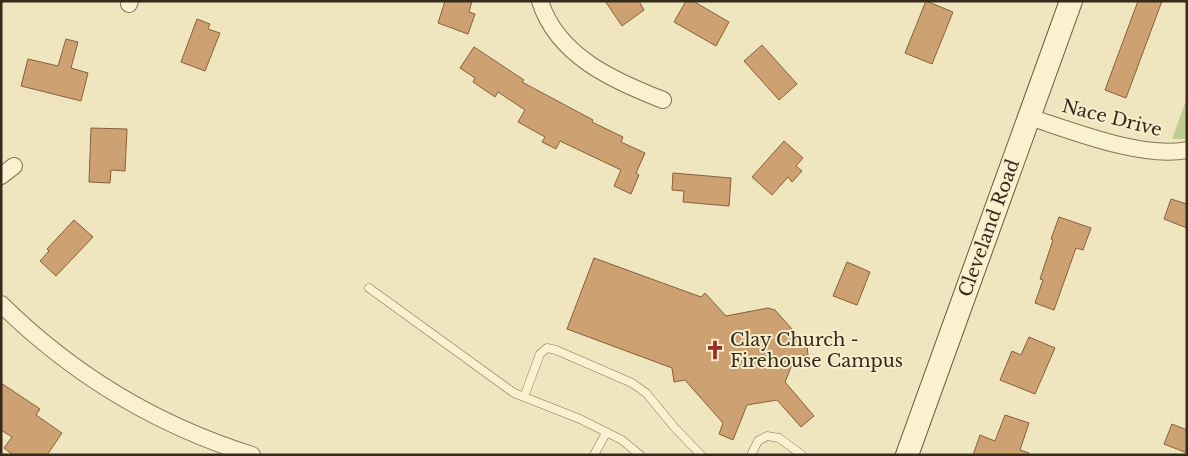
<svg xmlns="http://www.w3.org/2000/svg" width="1188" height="456" font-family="'Libre Baskerville',serif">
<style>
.green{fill:#c0cd92}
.building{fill:#cea172;stroke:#87603b}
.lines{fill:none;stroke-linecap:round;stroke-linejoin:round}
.lane-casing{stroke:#877556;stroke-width:9}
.street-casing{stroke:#877556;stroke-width:18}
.secondary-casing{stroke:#69563a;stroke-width:24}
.lane{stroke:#faf1d1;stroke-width:8}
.street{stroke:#faf1d1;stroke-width:16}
.secondary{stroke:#faf1d1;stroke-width:22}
.labels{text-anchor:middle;stroke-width:4;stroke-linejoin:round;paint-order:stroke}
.street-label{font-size:18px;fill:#362b1b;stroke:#f6eecd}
.poi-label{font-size:18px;fill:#362b1b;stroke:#f6eecd;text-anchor:start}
</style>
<rect width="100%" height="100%" fill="#efe5be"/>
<!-- green -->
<path class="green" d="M 1187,98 L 1187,139 L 1172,139 Z"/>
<!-- building -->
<path class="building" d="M 445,1 L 472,1 L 469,12 L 475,14 L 468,34 L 438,23 Z
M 605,1 L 639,1 L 644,10 L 622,26 Z
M 686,1 L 693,1 L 729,22 L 716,46 L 674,22 Z
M 926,1 L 953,12 L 932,64 L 905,53 Z
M 1138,1 L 1162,1 L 1126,98 L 1105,90 Z
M 197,19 L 210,24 L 208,29 L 220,33 L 205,71 L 181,62 Z
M 66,39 L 78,42 L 71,68 L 88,73 L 81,101 L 21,86 L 28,59 L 58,66 Z
M 762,45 L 797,84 L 779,100 L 744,61 Z
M 474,47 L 524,80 L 522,82 L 593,120 L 592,122 L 623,137 L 621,142 L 645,153 L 636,173 L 639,175 L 631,194 L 614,186 L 621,170 L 560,141 L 556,149 L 542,142 L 545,137 L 518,122 L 525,110 L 498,92 L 495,97 L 473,82 L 475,78 L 460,68 Z
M 91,128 L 127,129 L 125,171 L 111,170 L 110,183 L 89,182 Z
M 784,141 L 803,158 L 796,166 L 802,171 L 792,182 L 788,177 L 772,195 L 752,177 Z
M 673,173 L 731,178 L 729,206 L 683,202 L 684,191 L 672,190 Z
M 1171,199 L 1187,204 L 1187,228 L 1164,219 Z
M 1059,217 L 1091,228 L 1083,250 L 1076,248 L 1054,310 L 1035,303 L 1043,280 L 1040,279 L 1053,240 L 1051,239 Z
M 74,220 L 93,237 L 56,276 L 40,261 L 49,251 L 47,249 Z
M 594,258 L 701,297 L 705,293 L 726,316 L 768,308 L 775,310 L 807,346 L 808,355 L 795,357 L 785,382 L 814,416 L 801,427 L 777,400 L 747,405 L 733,440 L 719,434 L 723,423 L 685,380 L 674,382 L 672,368 L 567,329 Z
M 847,262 L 870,272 L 857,305 L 833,296 Z
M 1029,337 L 1055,348 L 1035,394 L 1000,380 L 1012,351 L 1021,355 Z
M 1,383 L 40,409 L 36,415 L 62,433 L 47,455 L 13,455 L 4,448 L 12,437 L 1,430 Z
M 1005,415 L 1029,423 L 1020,450 L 1029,453 L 1028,455 L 973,455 L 980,435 L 995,441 Z
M 1172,424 L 1187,430 L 1187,453 L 1164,444 Z"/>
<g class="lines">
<defs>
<path id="lane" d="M 369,288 L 514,393 L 580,419 L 622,440 L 640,455
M 524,397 L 540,354 L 547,348 L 556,350 L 632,383 L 646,393 L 675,428 L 701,455
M 594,455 L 606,433
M 751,455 L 758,441 L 767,436 L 779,438 L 802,455"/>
<path id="street" d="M 540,1 C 557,56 614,81 663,100
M 129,4 L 130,1
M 1029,117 C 1073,131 1142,159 1187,150
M 1,176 L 14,166
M 1,304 C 73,375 156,425 252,455"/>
<path id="secondary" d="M 907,455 L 1071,1"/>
</defs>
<!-- lane casing -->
<use href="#lane" class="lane-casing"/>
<!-- street casing -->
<use href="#street" class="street-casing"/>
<!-- secondary casing -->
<use href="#secondary" class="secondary-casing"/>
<!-- lane -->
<use href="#lane" class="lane"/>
<!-- street -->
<use href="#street" class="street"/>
<!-- secondary -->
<use href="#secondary" class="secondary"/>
</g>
<!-- icons -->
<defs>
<symbol id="church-bare" viewBox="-9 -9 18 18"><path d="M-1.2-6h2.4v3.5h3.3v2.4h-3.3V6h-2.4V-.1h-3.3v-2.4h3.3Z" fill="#982e24" stroke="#f6eecd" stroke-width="2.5" paint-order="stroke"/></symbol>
</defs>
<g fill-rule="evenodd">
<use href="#church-bare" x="701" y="336" width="28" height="28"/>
</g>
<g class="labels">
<!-- street labels -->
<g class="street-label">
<text transform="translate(1112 118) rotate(14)" y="6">Nace Drive</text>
<text transform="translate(989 228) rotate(-70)" y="6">Cleveland Road</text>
</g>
<!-- poi labels -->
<g class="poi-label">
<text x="730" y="346">Clay Church -<tspan x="730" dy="21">Firehouse Campus</tspan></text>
</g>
</g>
<!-- border -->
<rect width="1188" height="456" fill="none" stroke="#362b1b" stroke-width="5"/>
</svg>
